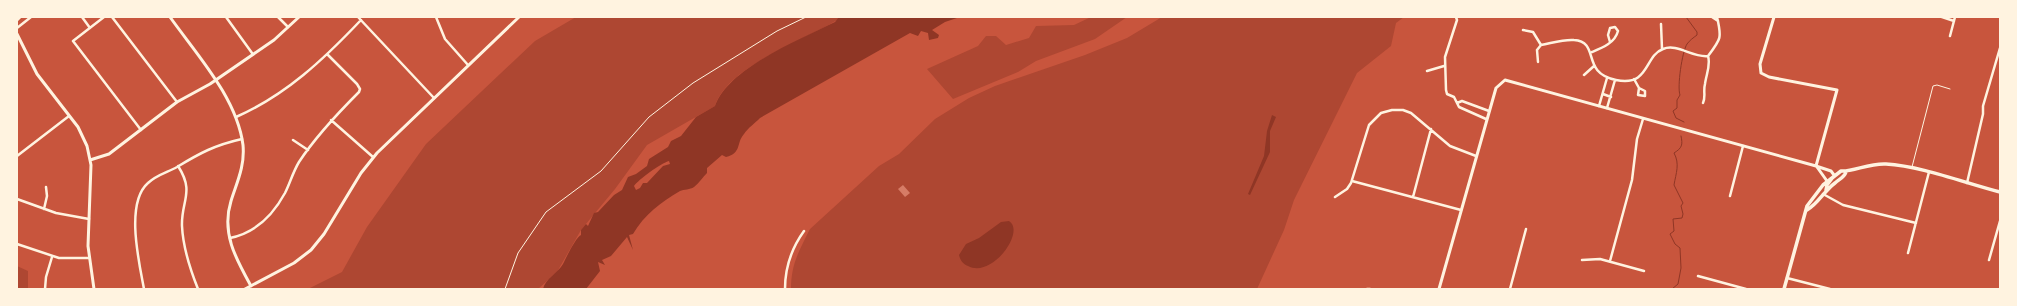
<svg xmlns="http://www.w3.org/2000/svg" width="2017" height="306" font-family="Bitter,serif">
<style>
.green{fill:#ae4732}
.water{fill:#8f3625;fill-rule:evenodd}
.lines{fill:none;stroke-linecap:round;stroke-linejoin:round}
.stream{stroke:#8f3625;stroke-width:1}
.building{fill:#d67c66}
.path{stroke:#fff3e0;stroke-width:1}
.service{stroke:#fff3e0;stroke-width:1}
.minor{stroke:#fff3e0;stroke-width:2.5}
.tertiary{stroke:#fff3e0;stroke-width:3}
.secondary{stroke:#fff3e0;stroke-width:3}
.primary{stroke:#fff3e0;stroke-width:3.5}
</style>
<rect width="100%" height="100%" fill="#c8553d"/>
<!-- green -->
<path class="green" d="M 576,17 L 842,17 C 807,40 728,65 715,106 L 647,145 L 615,189 L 581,230 L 557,272 L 538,289 L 308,289 L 342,272 L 367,227 L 426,144 L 535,41 Z
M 1091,17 L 1127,17 L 1095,39 L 1036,61 L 1018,72 L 953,99 L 927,69 L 978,46 L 986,36 L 996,36 L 1006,45 L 1029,38 L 1036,26 L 1074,25 Z
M 1162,17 L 1404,17 L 1396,23 L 1391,46 L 1357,73 L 1294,200 L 1284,230 L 1257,289 L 791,289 C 791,264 799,251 810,229 L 879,166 L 899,154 L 935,119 L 969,98 L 995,86 L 1085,55 L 1127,38 Z
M 17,266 L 28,271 L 28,289 L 17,289 Z"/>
<!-- water -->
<path class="water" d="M 839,17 L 960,17 L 945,22 L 932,30 L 939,35 L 938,38 L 929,40 L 928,33 L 921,31 L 918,36 L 910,33 L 760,118 C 755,123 748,128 744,134 C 736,143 742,153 726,157 L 722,155 L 707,168 L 707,173 C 703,177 699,183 694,187 C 690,190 684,189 680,191 C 661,202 644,215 633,234 L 629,235 L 633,250 L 627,237 L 611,256 L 602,260 L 605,265 L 598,262 L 600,271 L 586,289 L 543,289 C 545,279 558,273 563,264 C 566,258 576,237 581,235 L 581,230 L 586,224 L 588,226 L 594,213 L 598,212 L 614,195 L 622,190 L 628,177 L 636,174 L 647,166 L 649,159 L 668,147 L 671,141 L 681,136 L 696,117 L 715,106 C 728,68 801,39 835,22 ZM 669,161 L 670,164 L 663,166 L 647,183 L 643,183 L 640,188 L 636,190 L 634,186 C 638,180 661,163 669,161 Z
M 1272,115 L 1276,117 L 1270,131 L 1270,152 L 1250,195 L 1248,194 L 1264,156 L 1267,131 Z
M 1009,221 C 1026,231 992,279 968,266 C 963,264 960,260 959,255 L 966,244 L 979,238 L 1001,222 Z"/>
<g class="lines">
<!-- stream -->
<path class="stream" d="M 1684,122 L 1676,118 L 1673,111 L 1677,108 L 1677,100 L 1680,95 C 1677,87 1682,52 1687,44 C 1690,40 1693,38 1697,35 L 1697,32 L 1686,17
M 1672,289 L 1678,284 L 1681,268 L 1680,248 L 1675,244 L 1670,234 L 1674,231 L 1673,219 L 1682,218 L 1683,214 L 1681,206 L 1683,203 L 1674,185 C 1676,173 1680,164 1674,153 C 1682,148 1683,145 1681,136"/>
</g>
<!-- building -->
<path class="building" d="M 903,185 L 910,193 L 905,197 L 898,189 Z"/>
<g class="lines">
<!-- path -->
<path class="path" d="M 505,289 L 518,253 L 546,212 L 601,171 L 649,117 L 693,83 L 777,31 L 806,17"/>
<!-- service -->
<path class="service" d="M 1912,167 L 1933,86 L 1937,85 L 1950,89"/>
<!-- minor -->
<path class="minor" d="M 82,17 L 90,28
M 104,17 L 73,41 L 141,130
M 112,17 L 177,102
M 226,17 L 252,53
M 278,17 L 288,27
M 358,17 L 434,98
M 436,17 L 445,39 L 468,65
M 1456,17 L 1457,20 L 1445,57 L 1446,90 L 1447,94 L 1454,97 L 1459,107 L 1486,119
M 1712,17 L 1718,21
M 1942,17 L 1954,21
M 1661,24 L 1662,49
M 17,28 L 31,17
M 1523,30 L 1533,32 L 1541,45 L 1537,50 L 1538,62
M 1950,36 L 1955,17
M 1541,45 C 1552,43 1564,39 1574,40 C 1601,42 1580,73 1616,80 C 1650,87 1644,56 1663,49 C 1677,43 1693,58 1708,56
M 1592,52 C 1602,48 1615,43 1618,31 L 1615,27 L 1610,28 L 1608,35 L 1610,42
M 1708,56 C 1721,39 1722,38 1717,17
M 1427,71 L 1444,66
M 1584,75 L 1594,66
M 1634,79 L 1639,88 L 1645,91 L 1645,96 L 1638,95 L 1639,88
M 1603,94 L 1611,97
M 1457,103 L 1462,101 L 1489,111
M 1703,103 C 1706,97 1703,91 1705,84 C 1706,75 1711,65 1708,56
M 1599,106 L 1607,78
M 1607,108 L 1615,80
M 236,117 C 286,95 323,60 361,20
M 331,120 L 373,157
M 293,140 L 308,150
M 17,156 L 69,116
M 178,166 C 195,192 181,201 182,226 C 183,248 190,269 198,289
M 1352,181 L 1461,210
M 1967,183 L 1983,114 L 1983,106 L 2000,48
M 1823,194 L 1843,205 L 1916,223
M 1730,196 L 1743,146
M 1335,197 L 1347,189 L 1351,183 L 1369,125 L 1381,113 L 1392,110 L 1403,110 L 1411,113 L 1450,146 L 1476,156
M 1413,197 L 1431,129
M 17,199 L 56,213 L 89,219
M 44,209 L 47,196 L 46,187
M 230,238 C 255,233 273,215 285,193 C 290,183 293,172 299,162 C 316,136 337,114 359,92 L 360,89 L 357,84 L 328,55
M 17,244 L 59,258 L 89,258
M 1908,253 L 1929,172
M 1582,260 L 1600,259 L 1644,271
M 1989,260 L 2000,221
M 1610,261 L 1632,180 L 1637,139 L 1643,119
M 1698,276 L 1746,289
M 1787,278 L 1830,289
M 45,289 L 46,277 L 52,257
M 144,289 C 139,262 125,203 148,183 C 156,175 168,172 177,167 C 200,153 215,145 242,139
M 785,289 C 785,267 791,249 804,231
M 1367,289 L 1370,289
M 1510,289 L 1526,229"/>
<!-- tertiary -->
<path class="tertiary" d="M 170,17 C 197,55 237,98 243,145 C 245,166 237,182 231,201 C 221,233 236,259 251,286
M 1774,17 L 1760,64 L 1761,73 L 1769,77 L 1837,90 L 1816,166
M 17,34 L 37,74 L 78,127 L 87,146 L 91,165 L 88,246 L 94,289
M 90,160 L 109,154 L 177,102 L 210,84 L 274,40 L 299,17
M 1817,167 L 1827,181
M 245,289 L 294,263 L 311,250 L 324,234 L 361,173 L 377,153 L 519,17
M 1439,289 L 1496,88 L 1505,80 L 1816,166 L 1831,171 L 1834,175"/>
<!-- secondary -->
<path class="secondary" d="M 17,20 L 20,17"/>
<!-- primary -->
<path class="primary" d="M 1826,190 L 1827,185 L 1833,177
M 1807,210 C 1818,204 1824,191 1835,183 C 1839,179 1844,178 1846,172
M 1784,289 L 1807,206 L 1823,185 L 1841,171 C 1853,172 1869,163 1886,164 C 1921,166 1965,183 2000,192"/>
</g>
<!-- border -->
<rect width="2017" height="306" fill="none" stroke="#fff3e0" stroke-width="36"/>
</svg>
